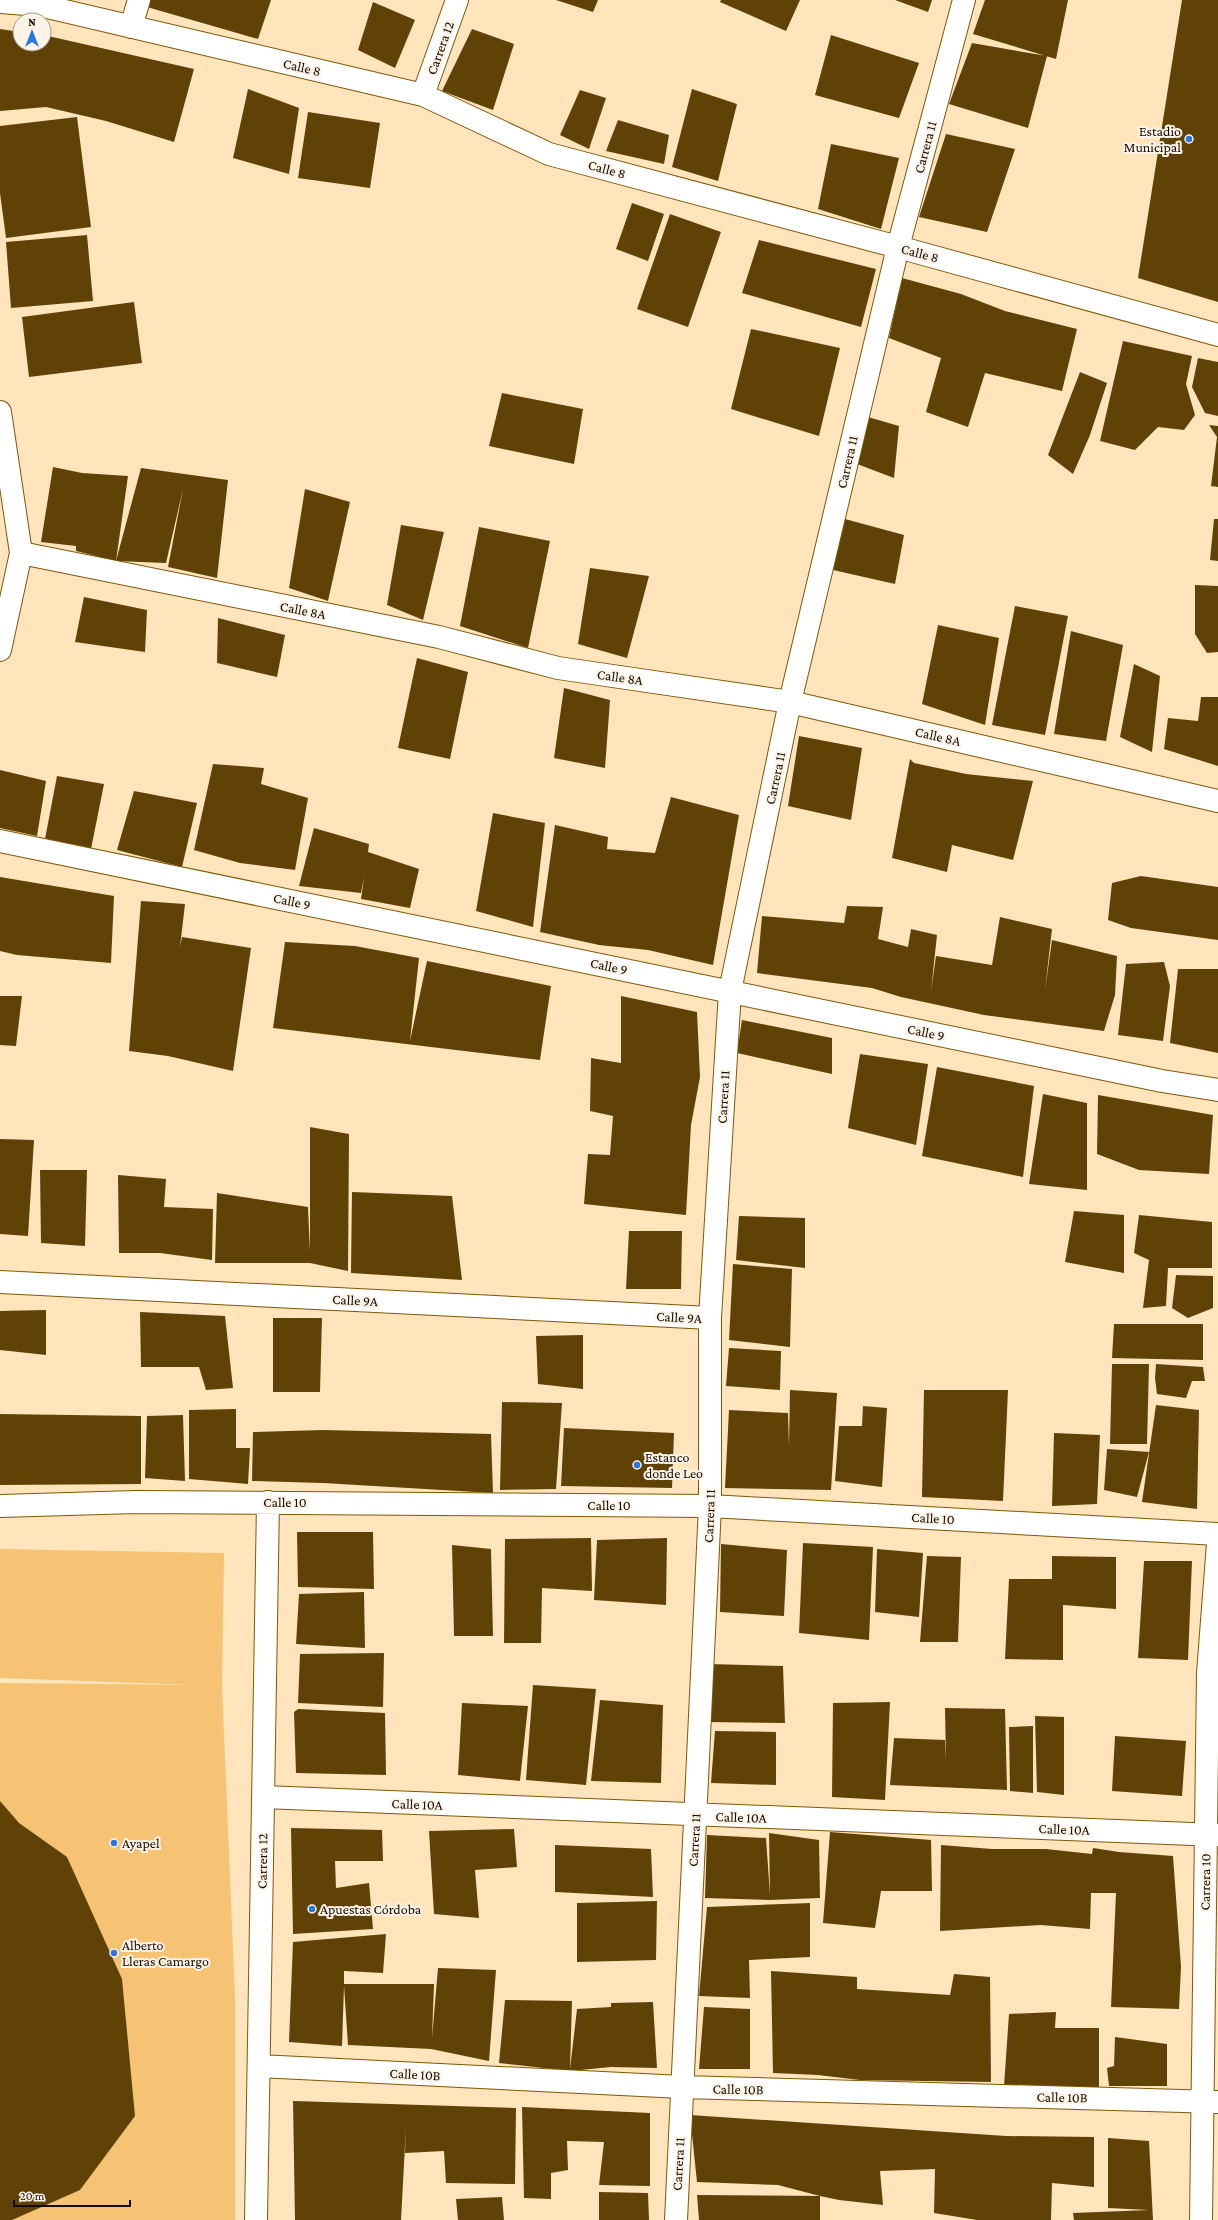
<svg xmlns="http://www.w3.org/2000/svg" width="1218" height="2220" font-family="'Crimson Pro',serif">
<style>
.green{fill:#f5c373}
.building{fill:#604207}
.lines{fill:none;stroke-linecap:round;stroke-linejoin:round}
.minor-casing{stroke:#7f5805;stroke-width:24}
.minor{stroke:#fff;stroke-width:22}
.poi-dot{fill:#2c76e2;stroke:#fdf4e7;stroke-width:1.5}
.labels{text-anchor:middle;stroke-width:4;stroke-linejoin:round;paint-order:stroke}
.street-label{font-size:14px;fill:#160a00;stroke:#fdf4e7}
.poi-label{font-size:14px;fill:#160a00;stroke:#fdf4e7;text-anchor:start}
</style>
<rect width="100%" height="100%" fill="#ffe4bc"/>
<!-- green -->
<path class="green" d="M 0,1549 L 224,1553 L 222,1686 L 235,1999 L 235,2220 L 0,2220 L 0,1683 L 197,1685 L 0,1678 Z"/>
<!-- building -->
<path class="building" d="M 150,0 L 271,0 L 258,39 L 147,7 Z
M 556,0 L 598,0 L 593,12 Z
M 721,0 L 800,0 L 786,31 L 720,2 Z
M 895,0 L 932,0 L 928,12 Z
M 985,0 L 1068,0 L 1056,59 L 973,34 Z
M 1182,0 L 1218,0 L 1218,302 L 1138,278 Z
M 373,2 L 415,20 L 395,68 L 358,50 Z
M 0,29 L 20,32 L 20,44 L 44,44 L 44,35 L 48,36 L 194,69 L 174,142 L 106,121 L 46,107 L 0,111 Z
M 472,29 L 514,44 L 493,110 L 442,91 Z
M 831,35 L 919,63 L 899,118 L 815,95 Z
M 972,43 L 1047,56 L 1028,128 L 949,104 Z
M 248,89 L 299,108 L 289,174 L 233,158 Z
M 692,89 L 737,104 L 718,181 L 672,167 Z
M 580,90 L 606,98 L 589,149 L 560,135 Z
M 308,112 L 380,123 L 370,188 L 298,178 Z
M 77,117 L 91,227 L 6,238 L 0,193 L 0,126 Z
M 618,120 L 669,135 L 664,164 L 606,151 Z
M 946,134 L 1015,149 L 987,232 L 919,217 Z
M 831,144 L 899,158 L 881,229 L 818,209 Z
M 632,203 L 664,214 L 648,261 L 616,249 Z
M 670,214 L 721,232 L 688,327 L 637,309 Z
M 87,235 L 93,301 L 11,308 L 6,242 Z
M 759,240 L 876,269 L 861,327 L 742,293 Z
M 902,278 L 961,294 L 1005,311 L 1077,329 L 1062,391 L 985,373 L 968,427 L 926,412 L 941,358 L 889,338 Z
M 134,302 L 142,363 L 29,377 L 22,317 Z
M 751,329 L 840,348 L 819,436 L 731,409 Z
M 1123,341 L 1192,356 L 1186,384 L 1195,415 L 1184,430 L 1158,427 L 1135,450 L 1100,441 Z
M 1198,358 L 1218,362 L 1218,416 L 1205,413 L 1192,387 Z
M 1080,372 L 1107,383 L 1090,435 L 1073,474 L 1048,455 Z
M 502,393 L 583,409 L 574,464 L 489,446 Z
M 868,417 L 899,426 L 894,478 L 857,464 Z
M 1209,425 L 1218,426 L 1218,487 L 1211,486 L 1217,437 Z
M 53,467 L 82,473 L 128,476 L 116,561 L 141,468 L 228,480 L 217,578 L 168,567 L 183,489 L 166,563 L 116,561 L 76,551 L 76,546 L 41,542 Z
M 305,489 L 350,502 L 328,601 L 289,588 Z
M 845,519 L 904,535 L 895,584 L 833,570 Z
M 1214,519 L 1218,519 L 1218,561 L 1210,560 Z
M 401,525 L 444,532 L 423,620 L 387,605 Z
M 479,527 L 550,541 L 528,648 L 460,626 Z
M 590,568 L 649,576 L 627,658 L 578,644 Z
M 1195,585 L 1218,586 L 1218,652 L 1207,653 L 1195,634 Z
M 84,597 L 147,610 L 145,652 L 75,642 Z
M 1015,606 L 1068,616 L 1045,735 L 992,725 Z
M 218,618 L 285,635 L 277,677 L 217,663 Z
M 938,625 L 999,638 L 985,725 L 922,704 Z
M 1071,631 L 1123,645 L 1106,741 L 1054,734 Z
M 417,658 L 468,672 L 450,759 L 398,748 Z
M 1134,664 L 1160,676 L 1152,752 L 1120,737 Z
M 564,688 L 610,700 L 605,768 L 554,758 Z
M 1201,697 L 1218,697 L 1218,766 L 1164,749 L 1168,718 L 1198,721 Z
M 799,736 L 862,748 L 851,820 L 788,806 Z
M 910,759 L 914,763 L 966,774 L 1033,781 L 1013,860 L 952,845 L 947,872 L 892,858 Z
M 213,764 L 264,768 L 261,784 L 308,798 L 295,870 L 240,863 L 194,850 Z
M 0,770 L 46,781 L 37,836 L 0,828 Z
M 57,776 L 104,784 L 91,849 L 45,839 Z
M 134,791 L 197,803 L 182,867 L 117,850 Z
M 671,797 L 739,815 L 713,965 L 648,950 L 599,945 L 540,932 L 555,825 L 608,837 L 607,849 L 655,853 Z
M 493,813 L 545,823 L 533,927 L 476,911 Z
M 314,828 L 369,844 L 368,852 L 419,869 L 410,908 L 361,899 L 364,877 L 361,893 L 299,886 Z
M 1141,876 L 1218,887 L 1218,940 L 1131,928 L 1108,920 L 1112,883 Z
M 0,877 L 114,896 L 111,963 L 17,955 L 0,951 Z
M 141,901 L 185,904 L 180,947 L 182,937 L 251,948 L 233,1071 L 168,1056 L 129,1051 Z
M 847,906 L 883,907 L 878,939 L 908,947 L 911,929 L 937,935 L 931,991 L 936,956 L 992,965 L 1000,917 L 1052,929 L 1045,990 L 1052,940 L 1117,956 L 1115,995 L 1104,1031 L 984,1015 L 901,997 L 872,988 L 757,973 L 762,916 L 844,923 Z
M 285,942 L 355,946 L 419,958 L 410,1041 L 427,961 L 551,986 L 540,1060 L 273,1028 Z
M 1164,962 L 1170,986 L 1163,1041 L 1118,1035 L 1126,964 Z
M 1178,969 L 1218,969 L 1218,1053 L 1170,1043 Z
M 0,996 L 22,996 L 16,1046 L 0,1045 Z
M 621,996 L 697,1012 L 700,1077 L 691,1125 L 686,1215 L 584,1204 L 588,1154 L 610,1155 L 613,1116 L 590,1111 L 591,1058 L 621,1063 Z
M 742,1020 L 832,1038 L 832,1074 L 737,1053 Z
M 860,1054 L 928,1064 L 916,1145 L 848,1128 Z
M 937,1067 L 1034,1086 L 1023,1177 L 922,1156 Z
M 1043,1094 L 1087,1103 L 1087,1190 L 1029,1184 Z
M 1098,1095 L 1213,1115 L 1209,1174 L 1139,1170 L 1097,1154 Z
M 310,1127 L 349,1134 L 348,1271 L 310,1263 L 215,1263 L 217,1193 L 308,1207 L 310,1252 Z
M 0,1139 L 34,1140 L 28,1236 L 0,1234 Z
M 40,1170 L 87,1170 L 85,1246 L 41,1243 Z
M 118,1175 L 166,1179 L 164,1207 L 213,1209 L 212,1260 L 160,1253 L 119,1253 Z
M 352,1192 L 452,1196 L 462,1280 L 351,1273 Z
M 1074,1211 L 1124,1215 L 1124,1273 L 1065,1262 Z
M 1139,1215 L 1212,1222 L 1212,1268 L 1168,1268 L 1166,1306 L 1143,1308 L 1149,1260 L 1134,1253 Z
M 739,1216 L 805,1218 L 805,1268 L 736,1260 Z
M 629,1231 L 682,1231 L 681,1289 L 626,1289 Z
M 733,1264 L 792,1269 L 790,1347 L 729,1340 Z
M 1176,1275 L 1213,1276 L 1213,1308 L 1188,1318 L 1172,1308 Z
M 46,1310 L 46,1355 L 0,1350 L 0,1311 Z
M 140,1312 L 225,1316 L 233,1388 L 206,1390 L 199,1367 L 141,1367 Z
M 273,1318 L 322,1318 L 320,1392 L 273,1392 Z
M 1114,1324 L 1203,1324 L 1203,1360 L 1112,1358 Z
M 583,1335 L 583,1389 L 538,1384 L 536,1336 Z
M 729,1348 L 781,1351 L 780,1390 L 726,1386 Z
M 1112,1364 L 1149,1364 L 1147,1444 L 1110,1444 Z
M 1156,1364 L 1203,1367 L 1205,1381 L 1192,1381 L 1186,1398 L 1157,1394 L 1155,1378 Z
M 790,1390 L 837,1393 L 831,1490 L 725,1488 L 729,1410 L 788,1413 L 789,1446 Z
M 924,1390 L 1008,1390 L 1003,1501 L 922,1497 Z
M 502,1402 L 562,1403 L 556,1489 L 500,1490 Z
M 1156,1405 L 1199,1410 L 1197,1509 L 1142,1502 Z
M 863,1406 L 887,1408 L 882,1487 L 835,1481 L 839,1426 L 862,1426 Z
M 236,1409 L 236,1448 L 250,1448 L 248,1484 L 189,1479 L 189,1410 Z
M 0,1414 L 141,1416 L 141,1484 L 0,1485 Z
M 183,1415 L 185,1481 L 145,1478 L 147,1416 Z
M 564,1428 L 674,1433 L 672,1488 L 561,1486 Z
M 323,1430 L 491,1434 L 493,1493 L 323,1483 L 252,1481 L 253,1432 Z
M 1054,1433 L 1100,1435 L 1097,1504 L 1052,1506 Z
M 1107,1449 L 1149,1452 L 1137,1497 L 1104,1490 Z
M 297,1532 L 373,1532 L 374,1589 L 298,1587 Z
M 591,1538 L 592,1591 L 542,1588 L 541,1643 L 504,1643 L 505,1539 Z
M 667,1538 L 666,1605 L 594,1600 L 597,1540 Z
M 803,1543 L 873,1547 L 869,1640 L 799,1633 Z
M 721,1544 L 787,1550 L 784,1616 L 720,1612 Z
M 452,1545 L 491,1549 L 493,1636 L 454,1636 Z
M 877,1549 L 923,1553 L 919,1617 L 875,1612 Z
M 927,1556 L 961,1557 L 958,1642 L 920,1642 Z
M 1052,1556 L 1116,1557 L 1116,1609 L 1063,1605 L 1063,1660 L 1005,1659 L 1009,1579 L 1052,1579 Z
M 1144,1561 L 1192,1561 L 1188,1660 L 1138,1658 Z
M 364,1592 L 365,1648 L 296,1644 L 299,1594 Z
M 384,1653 L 383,1707 L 298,1703 L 300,1654 Z
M 709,1664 L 783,1666 L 785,1723 L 708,1722 Z
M 533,1685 L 596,1689 L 586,1785 L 526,1780 Z
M 600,1700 L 663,1705 L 661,1783 L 591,1781 Z
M 890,1702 L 885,1800 L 832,1797 L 833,1703 Z
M 462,1703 L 528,1706 L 520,1781 L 458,1775 Z
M 945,1708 L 1005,1709 L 1007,1790 L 890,1785 L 894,1738 L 945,1740 L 946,1761 Z
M 298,1709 L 385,1713 L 386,1775 L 296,1773 L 294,1712 Z
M 1035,1716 L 1064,1717 L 1064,1795 L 1037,1792 Z
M 1033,1726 L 1033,1793 L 1010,1791 L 1009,1727 Z
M 715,1731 L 776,1732 L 776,1785 L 711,1783 Z
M 1115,1736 L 1186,1741 L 1182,1796 L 1112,1791 Z
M 0,1801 L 19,1823 L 67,1857 L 122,1979 L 135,2116 L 80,2190 L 12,2220 L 0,2220 Z
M 291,1828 L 382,1830 L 383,1861 L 335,1861 L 336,1888 L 369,1883 L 373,1929 L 293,1934 Z
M 514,1829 L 517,1867 L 475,1870 L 479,1918 L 434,1914 L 429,1831 Z
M 830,1832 L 931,1840 L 932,1891 L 881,1891 L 875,1928 L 823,1923 Z
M 769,1833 L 819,1840 L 820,1898 L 770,1900 L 705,1898 L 707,1835 L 766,1838 L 770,1895 Z
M 555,1845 L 651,1849 L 653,1897 L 555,1892 Z
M 941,1845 L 992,1849 L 1046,1849 L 1092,1854 L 1093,1848 L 1119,1852 L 1173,1856 L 1181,1967 L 1179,2009 L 1111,2007 L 1116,1893 L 1091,1893 L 1090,1929 L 1041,1925 L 940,1931 Z
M 657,1901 L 656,1960 L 577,1962 L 577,1903 Z
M 810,1903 L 810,1957 L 749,1960 L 750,1998 L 699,1996 L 707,1907 Z
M 386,1934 L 383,1973 L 344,1971 L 344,1984 L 434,1984 L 432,2038 L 438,1968 L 496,1970 L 489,2061 L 431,2049 L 348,2045 L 344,1986 L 342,2046 L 289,2042 L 293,1942 Z
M 771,1971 L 857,1977 L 857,1989 L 950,1995 L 954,1974 L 990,1977 L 991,2082 L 860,2080 L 818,2075 L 773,2073 Z
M 505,2000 L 572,2001 L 570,2069 L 577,2009 L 611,2007 L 611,2003 L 653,2002 L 657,2068 L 611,2067 L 570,2071 L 499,2063 Z
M 704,2007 L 750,2009 L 750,2069 L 699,2069 Z
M 1056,2012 L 1055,2028 L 1099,2028 L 1099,2093 L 1004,2086 L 1009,2014 Z
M 1115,2037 L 1167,2044 L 1167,2086 L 1109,2086 L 1107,2068 L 1114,2066 Z
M 293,2101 L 516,2108 L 515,2184 L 446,2183 L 444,2151 L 405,2153 L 406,2127 L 401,2220 L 295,2220 Z
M 522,2107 L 650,2113 L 650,2186 L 599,2185 L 604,2142 L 567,2141 L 568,2170 L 551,2173 L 551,2199 L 524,2198 Z
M 690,2115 L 1006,2136 L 1094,2137 L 1094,2187 L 1052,2183 L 1051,2220 L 977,2220 L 934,2213 L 935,2169 L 880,2171 L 883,2205 L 839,2200 L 820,2196 L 820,2220 L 699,2220 L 697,2195 L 820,2196 L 778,2185 L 697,2182 Z
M 1108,2138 L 1149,2141 L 1153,2220 L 1074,2220 L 1073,2213 L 1149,2210 L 1108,2208 Z
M 599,2192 L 648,2193 L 649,2220 L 599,2220 Z
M 502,2197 L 504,2220 L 458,2220 L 456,2199 Z"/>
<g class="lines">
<defs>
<path id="minor" d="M 0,2 L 39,5 L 423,95 L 549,154 L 898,247 L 1218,335
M 131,27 L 139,0
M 423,95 L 457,0
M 0,412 L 21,553 L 0,650
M 21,553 L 439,637 L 558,668 L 790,702 L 1218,801
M 0,841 L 1162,1081 L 1218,1090
M 0,1282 L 710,1318
M 0,1506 L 136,1502 L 710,1506 L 1218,1534
M 263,1797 L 1218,1835
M 259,2066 L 682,2087 L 1218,2102
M 256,2220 L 268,1502
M 676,2220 L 710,1506 L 710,1318 L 730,991 L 790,702 L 898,247 L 964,0
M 1201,2220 L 1208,1673 L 1218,1543"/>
</defs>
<!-- minor casing -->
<use href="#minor" class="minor-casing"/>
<!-- minor -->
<use href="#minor" class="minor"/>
</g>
<!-- markers -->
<g class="poi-dot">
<circle cx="1189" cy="139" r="4"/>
<circle cx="637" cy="1465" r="4"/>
<circle cx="114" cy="1843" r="4"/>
<circle cx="312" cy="1909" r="4"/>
<circle cx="114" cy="1953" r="4"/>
</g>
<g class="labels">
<!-- street labels -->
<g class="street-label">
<text transform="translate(440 48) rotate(-70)" y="5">Carrera 12</text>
<text transform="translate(302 67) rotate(13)" y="5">Calle 8</text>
<text transform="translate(925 147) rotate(-75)" y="5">Carrera 11</text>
<text transform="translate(607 169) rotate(15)" y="5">Calle 8</text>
<text transform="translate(920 253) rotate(15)" y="5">Calle 8</text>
<text transform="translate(847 462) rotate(-77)" y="5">Carrera 11</text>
<text transform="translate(303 610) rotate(11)" y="5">Calle 8A</text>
<text transform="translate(620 677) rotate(8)" y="5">Calle 8A</text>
<text transform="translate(938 736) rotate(13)" y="5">Calle 8A</text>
<text transform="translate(775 778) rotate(-78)" y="5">Carrera 11</text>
<text transform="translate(292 901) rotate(12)" y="5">Calle 9</text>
<text transform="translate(609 966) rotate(12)" y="5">Calle 9</text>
<text transform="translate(926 1032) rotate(12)" y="5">Calle 9</text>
<text transform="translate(723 1097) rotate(-87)" y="5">Carrera 11</text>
<text transform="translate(355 1300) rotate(3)" y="5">Calle 9A</text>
<text transform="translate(679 1317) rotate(3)" y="5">Calle 9A</text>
<text x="285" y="1507">Calle 10</text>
<text x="609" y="1510">Calle 10</text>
<text transform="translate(709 1516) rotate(-88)" y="5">Carrera 11</text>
<text transform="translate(933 1518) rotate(3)" y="5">Calle 10</text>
<text transform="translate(417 1804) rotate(2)" y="5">Calle 10A</text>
<text transform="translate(741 1817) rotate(2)" y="5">Calle 10A</text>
<text transform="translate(1064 1829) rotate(2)" y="5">Calle 10A</text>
<text transform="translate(694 1840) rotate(-87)" y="5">Carrera 11</text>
<text transform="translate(262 1861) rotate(-89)" y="5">Carrera 12</text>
<text transform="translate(1205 1882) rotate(-89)" y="5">Carrera 10</text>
<text transform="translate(415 2074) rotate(3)" y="5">Calle 10B</text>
<text transform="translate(738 2089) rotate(1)" y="5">Calle 10B</text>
<text transform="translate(1062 2097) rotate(1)" y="5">Calle 10B</text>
<text transform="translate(678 2164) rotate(-87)" y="5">Carrera 11</text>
</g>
<!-- poi labels -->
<g class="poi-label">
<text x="1181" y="136" text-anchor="end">Estadio<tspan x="1181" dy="16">Municipal</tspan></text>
<text x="645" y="1462">Estanco<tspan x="645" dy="16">donde Leo</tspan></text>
<text x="122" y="1848">Ayapel</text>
<text x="320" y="1914">Apuestas Córdoba</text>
<text x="122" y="1950">Alberto<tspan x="122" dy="16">Lleras Camargo</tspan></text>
</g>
</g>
<!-- north arrow -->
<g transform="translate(32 32)"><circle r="19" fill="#fdf4e7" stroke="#a1968b"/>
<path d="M0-3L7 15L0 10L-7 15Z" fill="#2c76e2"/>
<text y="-6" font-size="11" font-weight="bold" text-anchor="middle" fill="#160a00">N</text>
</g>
<!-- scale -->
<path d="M14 2200v6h116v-6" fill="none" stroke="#160a00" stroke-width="2"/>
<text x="20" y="2200" font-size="12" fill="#160a00" stroke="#fdf4e7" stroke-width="3" paint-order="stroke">20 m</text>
</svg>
